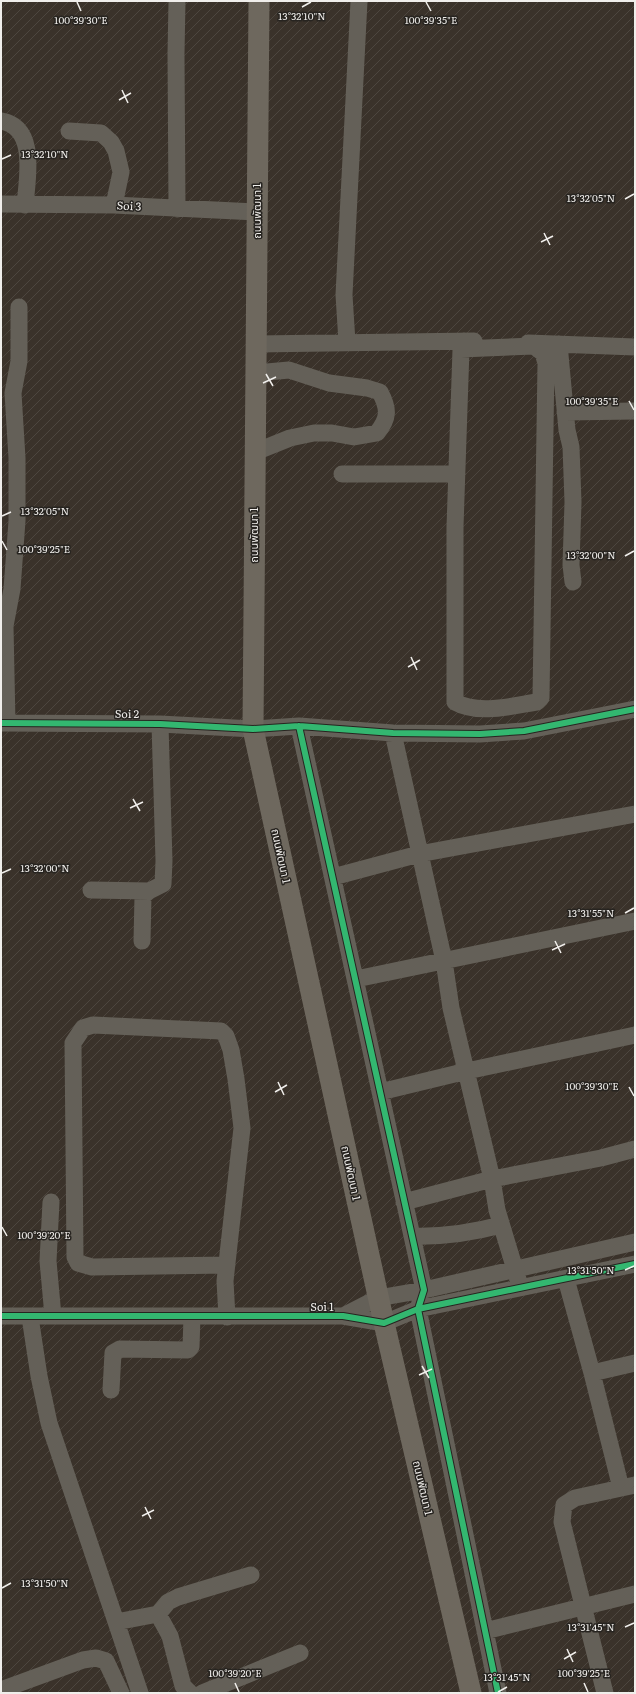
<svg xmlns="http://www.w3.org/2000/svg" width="636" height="1694" font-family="Literata,'Noto Sans Thai',serif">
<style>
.industrial{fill:url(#industrial-furrows)}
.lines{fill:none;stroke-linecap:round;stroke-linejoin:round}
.minor{stroke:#646058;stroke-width:17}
.major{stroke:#6e685e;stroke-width:21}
.cycleway-casing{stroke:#272420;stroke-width:8}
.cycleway{stroke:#33b770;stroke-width:6}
.ticks{fill:none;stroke:#f0eeeb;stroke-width:1.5}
.labels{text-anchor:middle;stroke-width:3;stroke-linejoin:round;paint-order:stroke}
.street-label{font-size:11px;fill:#f0eeeb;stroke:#272420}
.ticks-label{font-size:10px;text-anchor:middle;fill:#f0eeeb;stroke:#272420;stroke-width:3;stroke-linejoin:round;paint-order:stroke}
</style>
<defs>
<pattern id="industrial-furrows" width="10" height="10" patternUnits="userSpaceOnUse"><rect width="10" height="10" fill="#3a322a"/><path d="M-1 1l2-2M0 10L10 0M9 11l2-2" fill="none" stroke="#4d463f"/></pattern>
</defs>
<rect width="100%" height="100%" fill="#302e2b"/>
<!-- industrial -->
<path class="industrial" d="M 1,1 L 635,1 L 635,1693 L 1,1693 Z"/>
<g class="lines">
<!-- minor -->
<path class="minor" d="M 177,1 L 176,54 L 177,209
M 1,121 C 38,127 27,179 25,205
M 69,131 L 101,133 L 111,142 L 116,151 L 121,172 L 114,205
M 1,204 L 114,205 L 257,212
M 347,342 L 344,295 L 359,1
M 528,343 L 635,347
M 256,344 L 474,341
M 559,344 L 567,430 L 571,447 L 573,502 L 571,565 L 573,582
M 461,349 L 534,346 L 543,353 L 546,363 L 541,698 L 537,702 C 512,706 478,715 455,702 L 455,527 L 461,349 L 464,341
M 565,412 L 635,411
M 255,452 L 290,438 L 314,433 L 332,433 L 354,437 L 377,433 C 389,418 389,409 380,392 L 367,388 L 329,383 L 289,370 L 256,373
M 342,474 L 457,474
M 1,723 L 160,724 L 253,729 L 299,726 L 393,733 L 480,734 L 524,731 L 635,709
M 7,723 L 5,626 L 12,589 L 17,521 L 17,458 L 13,393 L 19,361 L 19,307
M 299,726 L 424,1290 L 418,1309 L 498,1693
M 393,733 L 444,961 L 451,1008 L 492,1179 L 497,1210 L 520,1286
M 333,877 L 419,854 L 635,814
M 91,890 L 149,891
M 142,941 L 143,896 L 149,891 L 163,884 L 164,861 L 160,724
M 356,979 L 635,921
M 380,1092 L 467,1071 L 635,1035
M 51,1202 L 48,1261 L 53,1316
M 404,1202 L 492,1179 L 601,1158 L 635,1149
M 412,1236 C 443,1237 471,1233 501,1225
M 566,1279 L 592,1373
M 1,1316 L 343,1316 L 384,1323 L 418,1309 L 635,1264
M 343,1316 L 378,1298 L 424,1290 L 635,1242
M 30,1317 L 39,1376 L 49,1423 L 140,1693
M 227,1317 L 225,1281 L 242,1128 L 236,1079 L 231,1050 L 226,1036 L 221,1031 L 93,1025 L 83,1028 L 73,1043 L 75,1257 L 78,1263 L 92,1267 L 227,1265
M 111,1390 L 113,1353 L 120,1349 L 188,1350 L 191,1347 L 192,1317
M 621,1488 L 592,1373 L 635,1363
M 158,1614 L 168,1602 L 178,1597 L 251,1575
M 116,1622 L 158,1614 L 170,1636 L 183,1686 L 190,1693
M 485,1631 L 635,1594
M 1,1690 L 83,1660 L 96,1658 L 106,1661 L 121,1693
M 202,1693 L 300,1653
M 605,1693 L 562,1522 L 564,1505 L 575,1498 L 635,1485"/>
<!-- major -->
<path class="major" d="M 259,1 L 253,729 L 384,1323 L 471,1693"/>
<defs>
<path id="cycleway" d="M 1,723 L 160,724 L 253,729 L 299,726 L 393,733 L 480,734 L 524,731 L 635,709
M 299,726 L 424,1290 L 418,1309 L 498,1693
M 1,1316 L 343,1316 L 384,1323 L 418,1309 L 635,1264"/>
</defs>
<!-- cycleway casing -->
<use href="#cycleway" class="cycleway-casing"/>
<!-- cycleway -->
<use href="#cycleway" class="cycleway"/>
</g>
<!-- ticks -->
<path class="ticks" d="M 77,2 L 81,11M 426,2 L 431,11M 302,7 L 311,2M 122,90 L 128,103M 119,100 L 131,93M 2,159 L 11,155M 625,199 L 634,194M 544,233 L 550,245M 541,242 L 553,236M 266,374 L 273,386M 263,383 L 276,377M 629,401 L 634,410M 2,516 L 11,512M 2,541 L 7,550M 625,556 L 634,551M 411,657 L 417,670M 408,667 L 420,660M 133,799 L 140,811M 130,808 L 143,802M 2,873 L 11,869M 625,913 L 634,908M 555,941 L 561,953M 552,950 L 565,944M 278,1082 L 284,1095M 629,1087 L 634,1096M 275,1092 L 287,1085M 2,1227 L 7,1236M 625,1270 L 634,1266M 422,1366 L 429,1378M 419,1375 L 432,1369M 145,1507 L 151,1519M 142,1516 L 154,1510M 2,1588 L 11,1583M 625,1627 L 634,1623M 567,1649 L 573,1662M 564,1659 L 576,1652M 235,1683 L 239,1692M 584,1683 L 588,1692M 498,1692 L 507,1687"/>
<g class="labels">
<!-- street labels -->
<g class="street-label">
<text transform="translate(129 206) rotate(3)" y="4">Soi 3</text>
<text transform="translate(257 211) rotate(-90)" y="4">ถนนพัฒนา 1</text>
<text transform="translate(254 535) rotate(-90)" y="4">ถนนพัฒนา 1</text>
<text transform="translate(127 714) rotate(1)" y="4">Soi 2</text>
<text transform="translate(281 856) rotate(78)" y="4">ถนนพัฒนา 1</text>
<text transform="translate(351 1173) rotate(78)" y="4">ถนนพัฒนา 1</text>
<text x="322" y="1311">Soi 1</text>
<text transform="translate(423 1488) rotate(77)" y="4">ถนนพัฒนา 1</text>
</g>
</g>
<g class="ticks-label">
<text x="302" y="20">13°32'10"N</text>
<text x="81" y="24">100°39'30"E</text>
<text x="431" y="24">100°39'35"E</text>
<text x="45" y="158">13°32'10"N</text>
<text x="591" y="202">13°32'05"N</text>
<text x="592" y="405">100°39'35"E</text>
<text x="45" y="515">13°32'05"N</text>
<text x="44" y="553">100°39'25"E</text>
<text x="591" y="559">13°32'00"N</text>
<text x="45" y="872">13°32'00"N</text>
<text x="591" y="917">13°31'55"N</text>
<text x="592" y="1090">100°39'30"E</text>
<text x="44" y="1239">100°39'20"E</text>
<text x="591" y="1274">13°31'50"N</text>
<text x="45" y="1587">13°31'50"N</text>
<text x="591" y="1631">13°31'45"N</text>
<text x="235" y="1677">100°39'20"E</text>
<text x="584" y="1677">100°39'25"E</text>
<text x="507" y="1681">13°31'45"N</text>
</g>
<!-- border -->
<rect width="636" height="1694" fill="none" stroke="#f0eeeb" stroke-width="4"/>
</svg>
